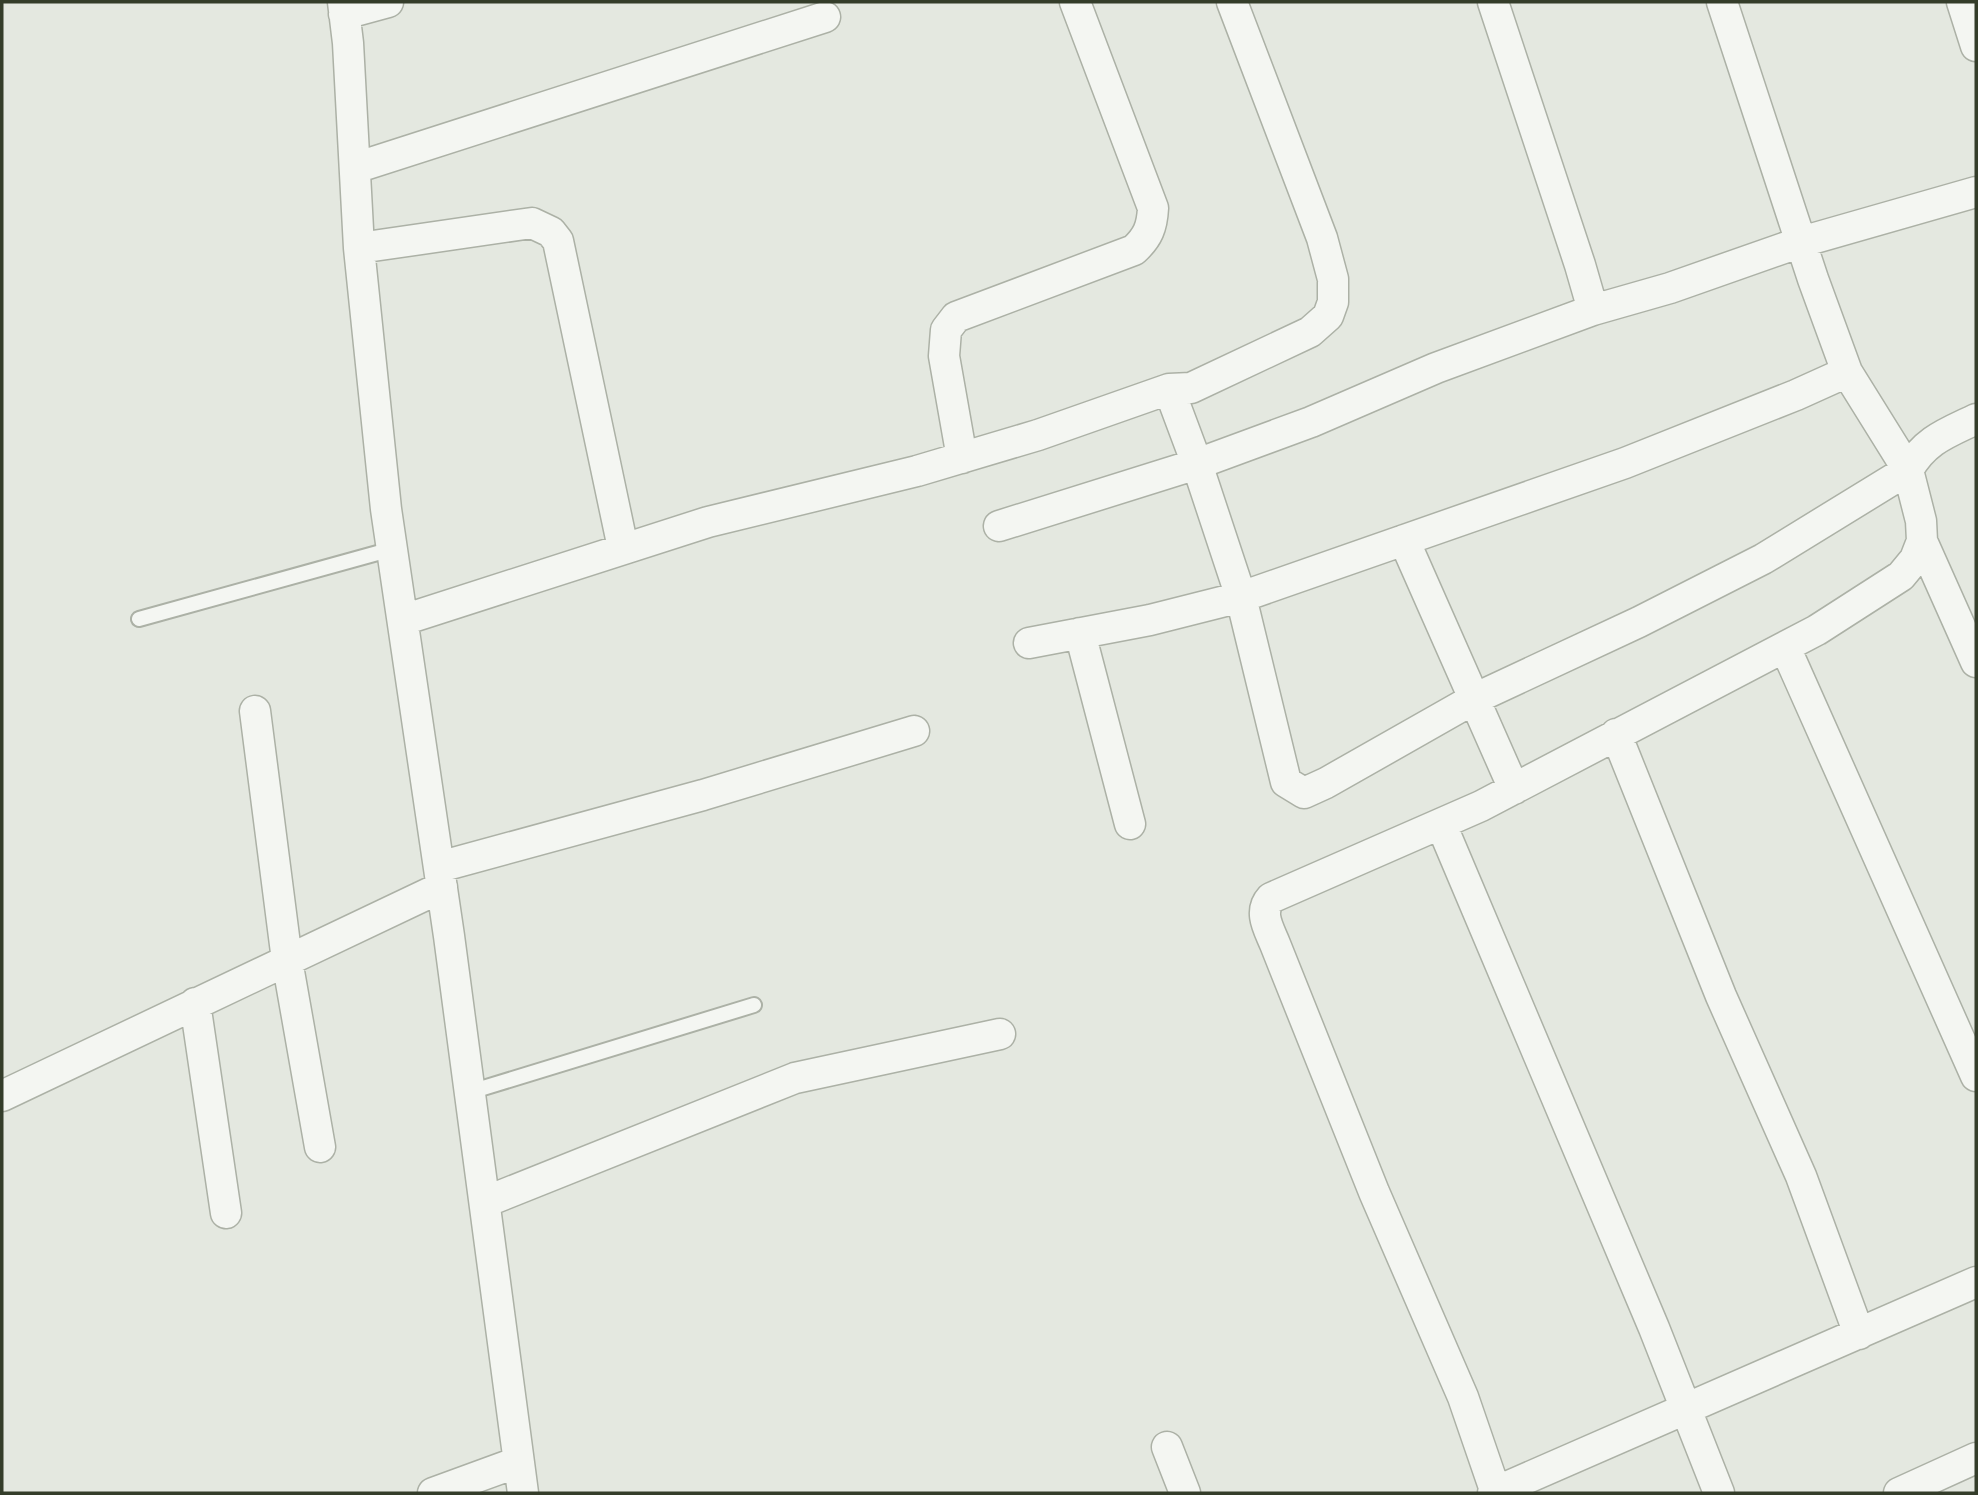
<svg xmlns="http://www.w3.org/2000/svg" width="1978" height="1495" font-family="'Space Grotesk',sans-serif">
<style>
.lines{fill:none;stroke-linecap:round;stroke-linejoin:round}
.lane-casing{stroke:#acb1a6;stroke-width:18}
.street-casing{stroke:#acb1a6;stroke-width:33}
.lane{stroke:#f4f6f2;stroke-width:14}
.street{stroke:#f4f6f2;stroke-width:30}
</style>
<rect width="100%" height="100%" fill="#e4e8e0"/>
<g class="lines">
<defs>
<path id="lane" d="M 139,619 L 392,549
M 470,1092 L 754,1005"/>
<path id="street" d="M 343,2 L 348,43 L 359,248 L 386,509 L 449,936 L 523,1493
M 1493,2 L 1580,265 L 1593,310
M 1962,2 L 1976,46
M 344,14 L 388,2
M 355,168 L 825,17
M 359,248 L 532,223 L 551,232 L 558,241 L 623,548
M 1169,389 L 1197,464 L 1241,597 L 1286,782 L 1304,793 L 1326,783 L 1474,699 L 1639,622 L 1763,559 L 1908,470 L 1847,372 L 1813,279 L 1722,2
M 962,458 L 944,356 L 946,330 L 956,317 L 1134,250 C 1148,237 1152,227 1153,208 L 1075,2
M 999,526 L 1197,464 L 1311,422 L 1436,368 L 1593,310 L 1670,288 L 1801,242 L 1976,192
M 1404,540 L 1514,789
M 1922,541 L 1976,662
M 403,620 L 708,522 L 917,471 L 1038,435 L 1169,389 L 1191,388 L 1310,332 L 1328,316 L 1333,302 L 1333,279 L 1322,238 L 1232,2
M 1080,633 L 1130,824
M 1029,643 L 1150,620 L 1241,597 L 1625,463 L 1796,395 L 1847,372
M 1785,647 L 1976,1076
M 255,711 L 287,960 L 320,1147
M 1616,734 L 1721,996 L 1801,1176 L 1859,1334
M 1441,824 L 1654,1328 L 1719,1493
M 439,867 L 703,795 L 914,731
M 195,1003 L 226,1213
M 2,1096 L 442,887
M 485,1202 L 795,1078 L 1000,1034
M 1167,1447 L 1185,1493
M 433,1493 L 518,1462
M 1493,1493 L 1976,1282
M 1496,1493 L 1463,1397 L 1374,1192 L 1275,944 C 1269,929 1258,912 1271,898 L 1481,806 L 1817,630 L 1901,576 L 1915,559 L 1922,541 L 1921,521 L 1908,470 C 1925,440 1947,433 1976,419
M 1899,1493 L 1976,1458"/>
</defs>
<!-- lane casing -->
<use href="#lane" class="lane-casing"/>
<!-- street casing -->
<use href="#street" class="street-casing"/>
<!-- lane -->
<use href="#lane" class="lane"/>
<!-- street -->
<use href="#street" class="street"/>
</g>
<!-- border -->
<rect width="1978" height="1495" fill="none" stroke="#343d2a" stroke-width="7"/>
</svg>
